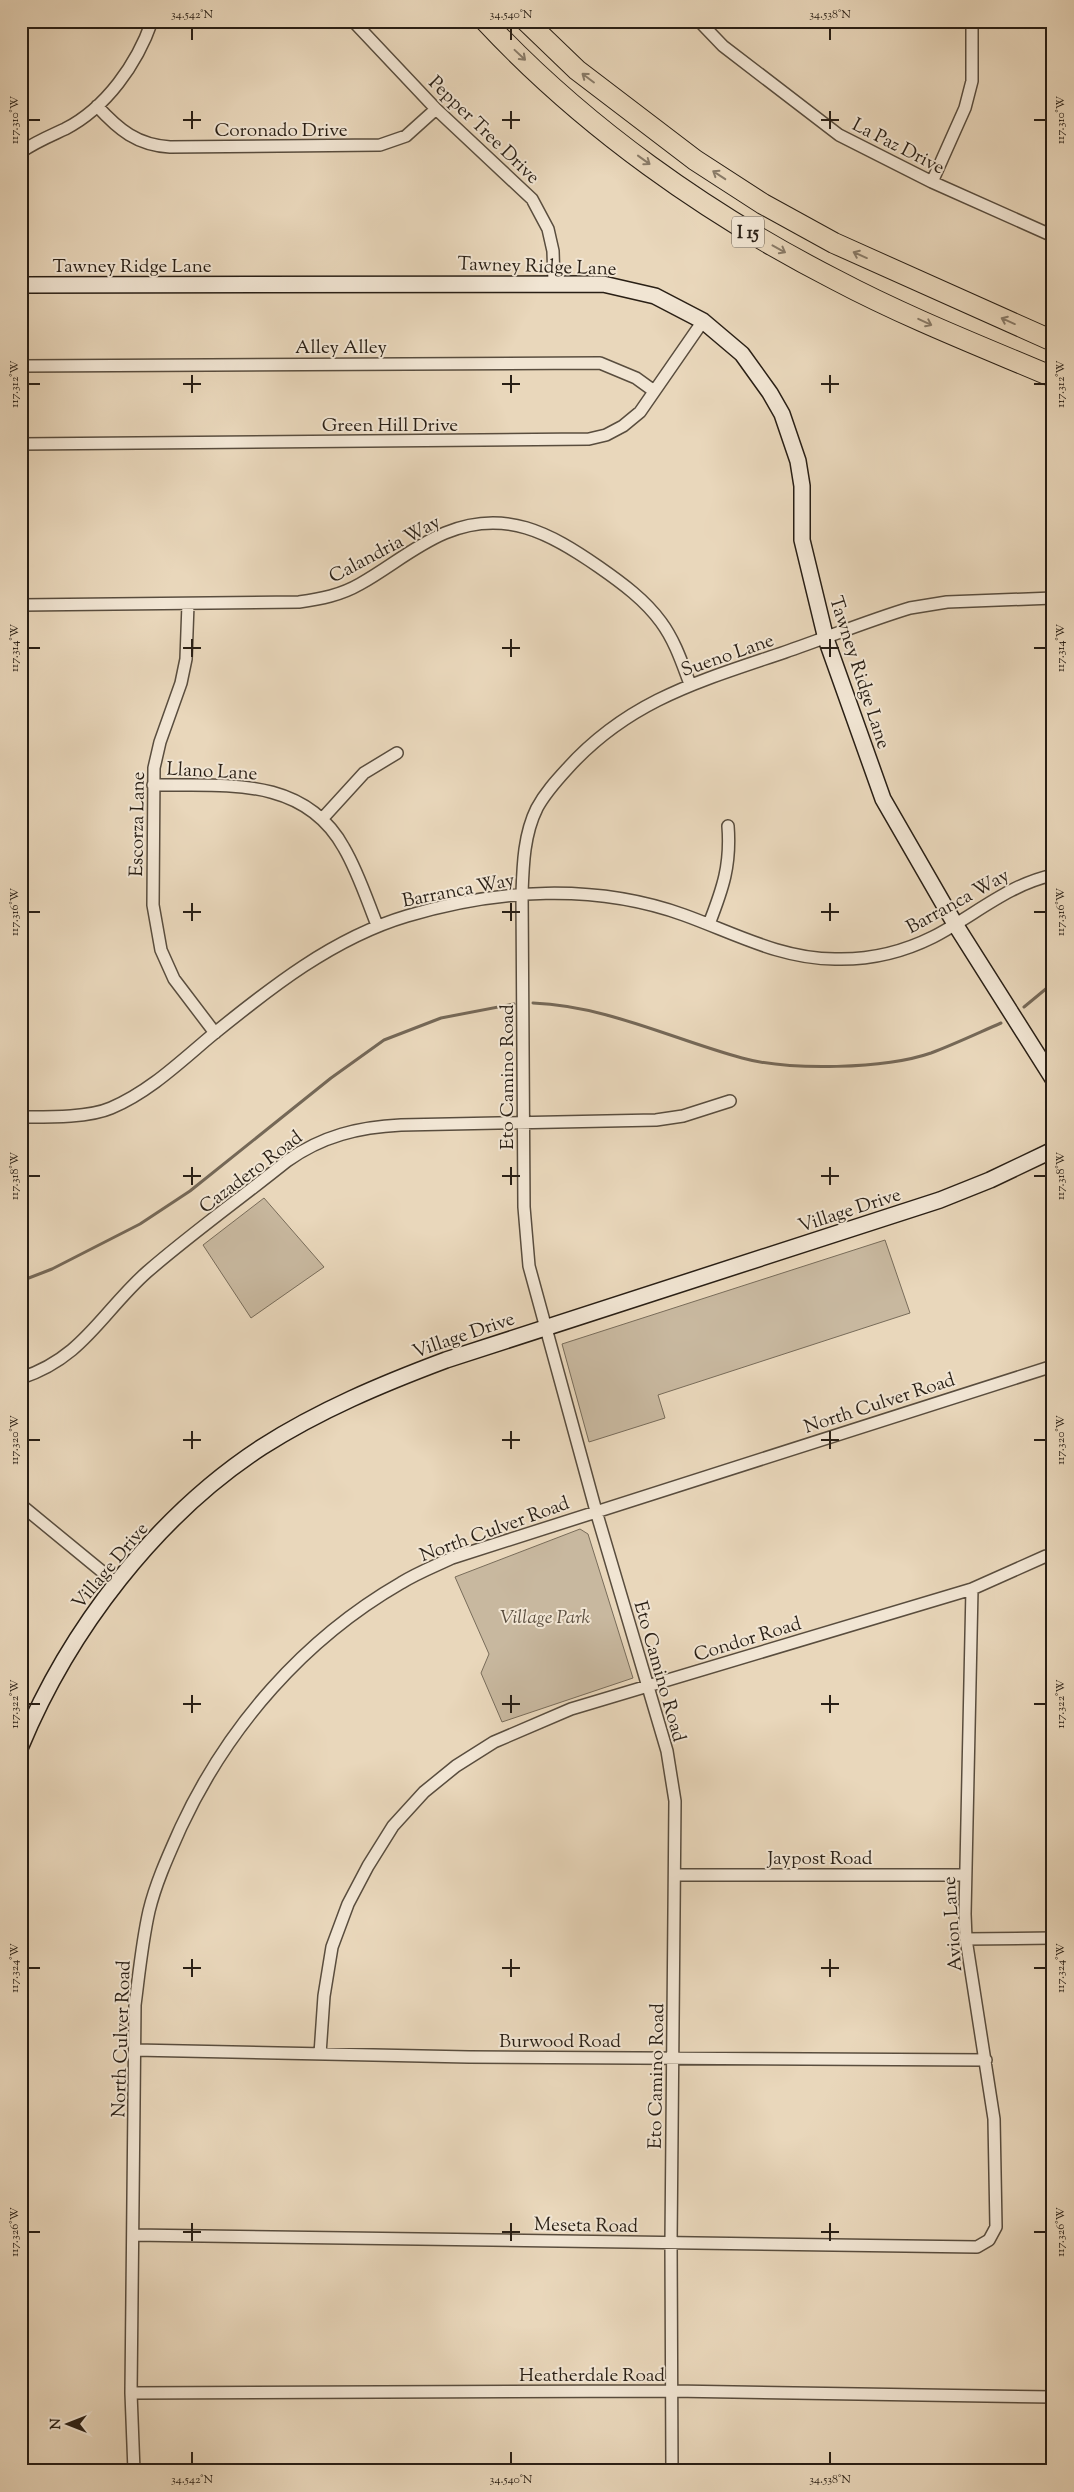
<svg xmlns="http://www.w3.org/2000/svg" width="1074" height="2492" font-family="'Sorts Mill Goudy',serif">
<style>
.green{fill:#c8b89f;stroke:#786c5a}
.lines{fill:none;stroke-linecap:round;stroke-linejoin:round}
.stream{stroke:#756857;stroke-width:3}
.street-casing{stroke:#594d3e;stroke-width:14}
.secondary-casing{stroke:#291f15;stroke-width:18}
.highway-casing{stroke:#291f15;stroke-width:22}
.street{stroke:#f1e5d3;stroke-width:11}
.secondary{stroke:#f1e5d3;stroke-width:15}
.highway{stroke:#e9d7bb;stroke-width:20}
.oneway{stroke:#897b68}
.ticks{fill:none;stroke:#291f15;stroke-width:2}
.labels{text-anchor:middle;stroke-width:4;stroke-linejoin:round;paint-order:stroke}
.shield{fill:#f1e5d3;stroke:#655a4e;stroke-width:1}
.shield-label{font-size:18px;font-weight:bold;fill:#291f15}
.street-label{font-size:19px;fill:#291f15;stroke:#f1e5d3}
.park-label{font-size:19px;font-style:italic;fill:#594d3e;stroke:#f1e5d3}
.neatline{fill:none;stroke:#291f15;stroke-width:2}
.ticks-label{font-size:12px;text-anchor:middle;fill:#291f15}
</style>
<rect width="100%" height="100%" fill="#e9d7bb"/>
<filter id="stains"><feTurbulence type="fractalNoise" baseFrequency=".004" numOctaves="4"/><feColorMatrix values="0 0 0 0 .2 0 0 0 0 .09 0 0 0 0 .02 0 0 0 .5 -.17"/></filter>
<radialGradient id="worn" r=".72"><stop offset=".6" stop-color="#630" stop-opacity="0"/><stop offset="1" stop-color="#630" stop-opacity=".3"/></radialGradient>
<!-- green -->
<path class="green" d="M 264,1198 L 324,1267 L 251,1318 L 203,1245 Z
M 885,1240 L 910,1313 L 658,1395 L 665,1418 L 589,1442 L 562,1344 Z
M 580,1529 L 588,1534 L 633,1678 L 502,1722 L 481,1673 L 489,1654 L 455,1577 Z"/>
<g class="lines">
<!-- stream -->
<path class="stream" d="M 533,1003 C 607,1006 672,1039 742,1058 C 789,1071 885,1069 931,1053 C 955,1044 978,1033 1001,1023
M 1024,1007 L 1053,983
M 21,1281 L 52,1269 L 140,1224 L 190,1191 L 331,1078 L 384,1040 L 441,1018 L 514,1004"/>
<defs>
<path id="street" d="M 353,21 L 436,109 L 532,199 L 548,229 L 553,251 L 554,282
M 699,21 L 723,46 L 839,135 L 932,182 L 1053,236
M 97,106 C 119,130 137,145 170,147 L 380,145 L 406,136 L 436,109
M 21,152 C 35,142 50,136 65,129 C 106,108 137,64 152,21
M 932,182 L 965,108 L 972,81 L 972,21
M 21,366 L 600,363 L 636,378 L 654,391
M 21,444 L 589,439 L 606,435 L 623,426 L 640,412 L 703,321
M 188,604 L 186,659 L 181,683 L 160,742 L 154,768 L 153,905 L 161,950 L 174,979 L 215,1033
M 21,605 L 299,602 C 321,599 341,595 360,584 C 389,568 414,546 445,533 C 505,508 550,533 599,567 C 622,583 645,600 661,622 C 675,641 682,663 690,684
M 153,785 C 223,786 304,775 344,848 C 358,872 367,900 377,925
M 322,819 L 364,773 L 397,753
M 709,924 C 723,888 731,865 728,826
M 21,1117 C 46,1117 88,1118 111,1108 C 149,1092 180,1062 211,1036 C 270,988 333,938 407,916 C 497,889 595,883 684,915 C 734,933 781,959 835,959 C 869,960 903,952 933,937 C 974,916 1007,885 1053,875
M 21,1378 C 83,1358 102,1312 147,1272 C 192,1233 241,1198 287,1161 C 322,1136 359,1127 401,1125 L 656,1120 L 683,1116 L 730,1101
M 21,1505 L 116,1583
M 675,1875 L 965,1875
M 966,1939 L 1053,1938
M 135,2050 L 469,2057 L 986,2060
M 320,2054 L 324,1996 L 332,1947 L 348,1904 L 368,1866 L 393,1826 L 424,1792 L 456,1766 L 494,1742 L 571,1709 L 972,1589 L 1046,1556 L 1053,1556
M 133,2235 L 977,2247 L 989,2240 L 996,2227 L 994,2119 L 966,1939 L 965,1914 L 972,1589
M 131,2393 L 672,2391 L 1053,2397
M 134,2471 L 131,2393 L 135,2005 C 139,1974 142,1942 149,1911 C 156,1882 169,1854 181,1827 C 228,1726 304,1639 401,1583 C 417,1573 435,1566 452,1558 L 1053,1366
M 672,2471 L 671,2243 L 675,1801 L 667,1751 L 596,1511 L 529,1266 L 524,1207 L 522,893 C 523,864 524,834 537,808 C 545,793 556,781 567,769 C 629,700 700,681 785,652 C 826,638 867,621 910,608 L 947,602 L 1053,598"/>
<path id="secondary" d="M 21,285 L 603,284 L 655,296 L 703,321 L 742,354 L 770,393 L 782,414 L 798,461 L 802,486 L 802,540 L 826,639 L 883,799 L 955,924 L 1053,1079
M 21,1746 C 69,1630 156,1516 262,1447 C 320,1410 382,1384 446,1360 L 940,1200 L 990,1180 L 1053,1150"/>
<path id="highway" d="M 485,21 C 584,127 707,214 836,280 C 906,317 980,346 1053,377
M 526,21 L 577,70 L 695,160 L 763,204 L 834,243 L 1053,341"/>
</defs>
<!-- street casing -->
<use href="#street" class="street-casing"/>
<!-- secondary casing -->
<use href="#secondary" class="secondary-casing"/>
<!-- highway casing -->
<use href="#highway" class="highway-casing"/>
<!-- street -->
<use href="#street" class="street"/>
<!-- secondary -->
<use href="#secondary" class="secondary"/>
<!-- highway -->
<use href="#highway" class="highway"/>
</g>
<!-- one-way arrows -->
<defs><path id="oneway-shaft" d="M-6 0H5M1.5-3L5.5 0L1.5 3" fill="none" stroke-width="1.6" stroke-linecap="round" stroke-linejoin="round" transform="scale(1.25)"/></defs>
<g class="oneway">
<use href="#oneway-shaft" transform="translate(520 55) rotate(43)"/>
<use href="#oneway-shaft" transform="translate(588 78) rotate(-143)"/>
<use href="#oneway-shaft" transform="translate(644 160) rotate(36)"/>
<use href="#oneway-shaft" transform="translate(719 175) rotate(-147)"/>
<use href="#oneway-shaft" transform="translate(779 249) rotate(29)"/>
<use href="#oneway-shaft" transform="translate(860 255) rotate(-156)"/>
<use href="#oneway-shaft" transform="translate(1008 321) rotate(-156)"/>
<use href="#oneway-shaft" transform="translate(925 322) rotate(25)"/>
</g>
<!-- ticks -->
<path class="ticks" d="M 192,28 L 192,40M 511,28 L 511,40M 830,28 L 830,40M 192,111 L 192,129M 511,111 L 511,129M 830,111 L 830,129M 28,120 L 40,120M 183,120 L 201,120M 502,120 L 520,120M 821,120 L 839,120M 1034,120 L 1046,120M 192,375 L 192,393M 511,375 L 511,393M 830,375 L 830,393M 28,384 L 40,384M 183,384 L 201,384M 502,384 L 520,384M 821,384 L 839,384M 1034,384 L 1046,384M 192,639 L 192,657M 511,639 L 511,657M 830,639 L 830,657M 28,648 L 40,648M 183,648 L 201,648M 502,648 L 520,648M 821,648 L 839,648M 1034,648 L 1046,648M 192,903 L 192,921M 511,903 L 511,921M 830,903 L 830,921M 28,912 L 40,912M 183,912 L 201,912M 502,912 L 520,912M 821,912 L 839,912M 1034,912 L 1046,912M 192,1167 L 192,1185M 511,1167 L 511,1185M 830,1167 L 830,1185M 28,1176 L 40,1176M 183,1176 L 201,1176M 502,1176 L 520,1176M 821,1176 L 839,1176M 1034,1176 L 1046,1176M 192,1431 L 192,1449M 511,1431 L 511,1449M 830,1431 L 830,1449M 28,1440 L 40,1440M 183,1440 L 201,1440M 502,1440 L 520,1440M 821,1440 L 839,1440M 1034,1440 L 1046,1440M 192,1695 L 192,1713M 511,1695 L 511,1713M 830,1695 L 830,1713M 28,1704 L 40,1704M 183,1704 L 201,1704M 502,1704 L 520,1704M 821,1704 L 839,1704M 1034,1704 L 1046,1704M 192,1959 L 192,1977M 511,1959 L 511,1977M 830,1959 L 830,1977M 28,1968 L 40,1968M 183,1968 L 201,1968M 502,1968 L 520,1968M 821,1968 L 839,1968M 1034,1968 L 1046,1968M 192,2223 L 192,2241M 511,2223 L 511,2241M 830,2223 L 830,2241M 28,2232 L 40,2232M 183,2232 L 201,2232M 502,2232 L 520,2232M 821,2232 L 839,2232M 1034,2232 L 1046,2232M 192,2452 L 192,2464M 511,2452 L 511,2464M 830,2452 L 830,2464"/>
<g class="labels">
<!-- shield labels -->
<rect class="shield" x="732" y="216.5" width="32" height="31" rx="4"/>
<g class="shield-label">
<text x="748" y="238">I 15</text>
</g>
<!-- street labels -->
<g class="street-label">
<text x="281" y="136">Coronado Drive</text>
<text transform="translate(485 129) rotate(44)" y="7">Pepper Tree Drive</text>
<text transform="translate(899 145) rotate(27)" y="7">La Paz Drive</text>
<text x="132" y="272">Tawney Ridge Lane</text>
<text transform="translate(537 265) rotate(2)" y="7">Tawney Ridge Lane</text>
<text x="341" y="353">Alley Alley</text>
<text x="390" y="431">Green Hill Drive</text>
<text transform="translate(384 548) rotate(-28)" y="7">Calandria Way</text>
<text transform="translate(727 654) rotate(-19)" y="7">Sueno Lane</text>
<text transform="translate(861 672) rotate(72)" y="7">Tawney Ridge Lane</text>
<text transform="translate(212 770) rotate(3)" y="7">Llano Lane</text>
<text transform="translate(136 824) rotate(-89)" y="7">Escorza Lane</text>
<text transform="translate(458 889) rotate(-11)" y="7">Barranca Way</text>
<text transform="translate(957 900) rotate(-29)" y="7">Barranca Way</text>
<text transform="translate(506 1077) rotate(-90)" y="7">Eto Camino Road</text>
<text transform="translate(250 1171) rotate(-37)" y="7">Cazadero Road</text>
<text transform="translate(849 1209) rotate(-18)" y="7">Village Drive</text>
<text transform="translate(463 1334) rotate(-19)" y="7">Village Drive</text>
<text transform="translate(879 1402) rotate(-18)" y="7">North Culver Road</text>
<text transform="translate(494 1528) rotate(-20)" y="7">North Culver Road</text>
<text transform="translate(109 1565) rotate(-50)" y="7">Village Drive</text>
<text transform="translate(747 1638) rotate(-17)" y="7">Condor Road</text>
<text transform="translate(661 1671) rotate(74)" y="7">Eto Camino Road</text>
<text x="820" y="1864">Jaypost Road</text>
<text transform="translate(951 1924) rotate(-94)" y="7">Avion Lane</text>
<text transform="translate(120 2039) rotate(-88)" y="7">North Culver Road</text>
<text x="560" y="2047">Burwood Road</text>
<text transform="translate(655 2076) rotate(-89)" y="7">Eto Camino Road</text>
<text transform="translate(586 2224) rotate(1)" y="7">Meseta Road</text>
<text x="592" y="2381">Heatherdale Road</text>
</g>
<!-- park labels -->
<g class="park-label">
<text x="545" y="1623">Village Park</text>
</g>
</g>
<!-- margin -->
<rect width="1074" height="2492" fill="none" stroke="#e9d7bb" stroke-width="55"/>
<!-- north arrow -->
<g transform="translate(68 2424) rotate(270)" stroke="#f1e5d3" stroke-width="4" paint-order="stroke">
<path d="M0-4L9 19L0 12L-9 19Z" fill="#291f15"/>
<text y="-8" font-size="14" font-weight="bold" text-anchor="middle" fill="#291f15">N</text>
</g>
<rect x="28" y="28" width="1018" height="2436" class="neatline"/>
<g class="ticks-label">
<text x="192" y="18">34.542°N</text>
<text x="511" y="18">34.540°N</text>
<text x="830" y="18">34.538°N</text>
<text transform="translate(1060 120) rotate(-90)" y="4">117.310°W</text>
<text transform="translate(14 120) rotate(-90)" y="4">117.310°W</text>
<text transform="translate(1060 384) rotate(-90)" y="4">117.312°W</text>
<text transform="translate(14 384) rotate(-90)" y="4">117.312°W</text>
<text transform="translate(1060 648) rotate(-90)" y="4">117.314°W</text>
<text transform="translate(14 648) rotate(-90)" y="4">117.314°W</text>
<text transform="translate(1060 912) rotate(-90)" y="4">117.316°W</text>
<text transform="translate(14 912) rotate(-90)" y="4">117.316°W</text>
<text transform="translate(1060 1176) rotate(-90)" y="4">117.318°W</text>
<text transform="translate(14 1176) rotate(-90)" y="4">117.318°W</text>
<text transform="translate(14 1440) rotate(-90)" y="4">117.320°W</text>
<text transform="translate(1060 1440) rotate(-90)" y="4">117.320°W</text>
<text transform="translate(14 1704) rotate(-90)" y="4">117.322°W</text>
<text transform="translate(1060 1704) rotate(-90)" y="4">117.322°W</text>
<text transform="translate(14 1968) rotate(-90)" y="4">117.324°W</text>
<text transform="translate(1060 1968) rotate(-90)" y="4">117.324°W</text>
<text transform="translate(14 2232) rotate(-90)" y="4">117.326°W</text>
<text transform="translate(1060 2232) rotate(-90)" y="4">117.326°W</text>
<text x="192" y="2483">34.542°N</text>
<text x="511" y="2483">34.540°N</text>
<text x="830" y="2483">34.538°N</text>
</g>
<rect width="100%" height="100%" filter="url(#stains)"/>
<rect width="100%" height="100%" fill="url(#worn)"/>
</svg>
